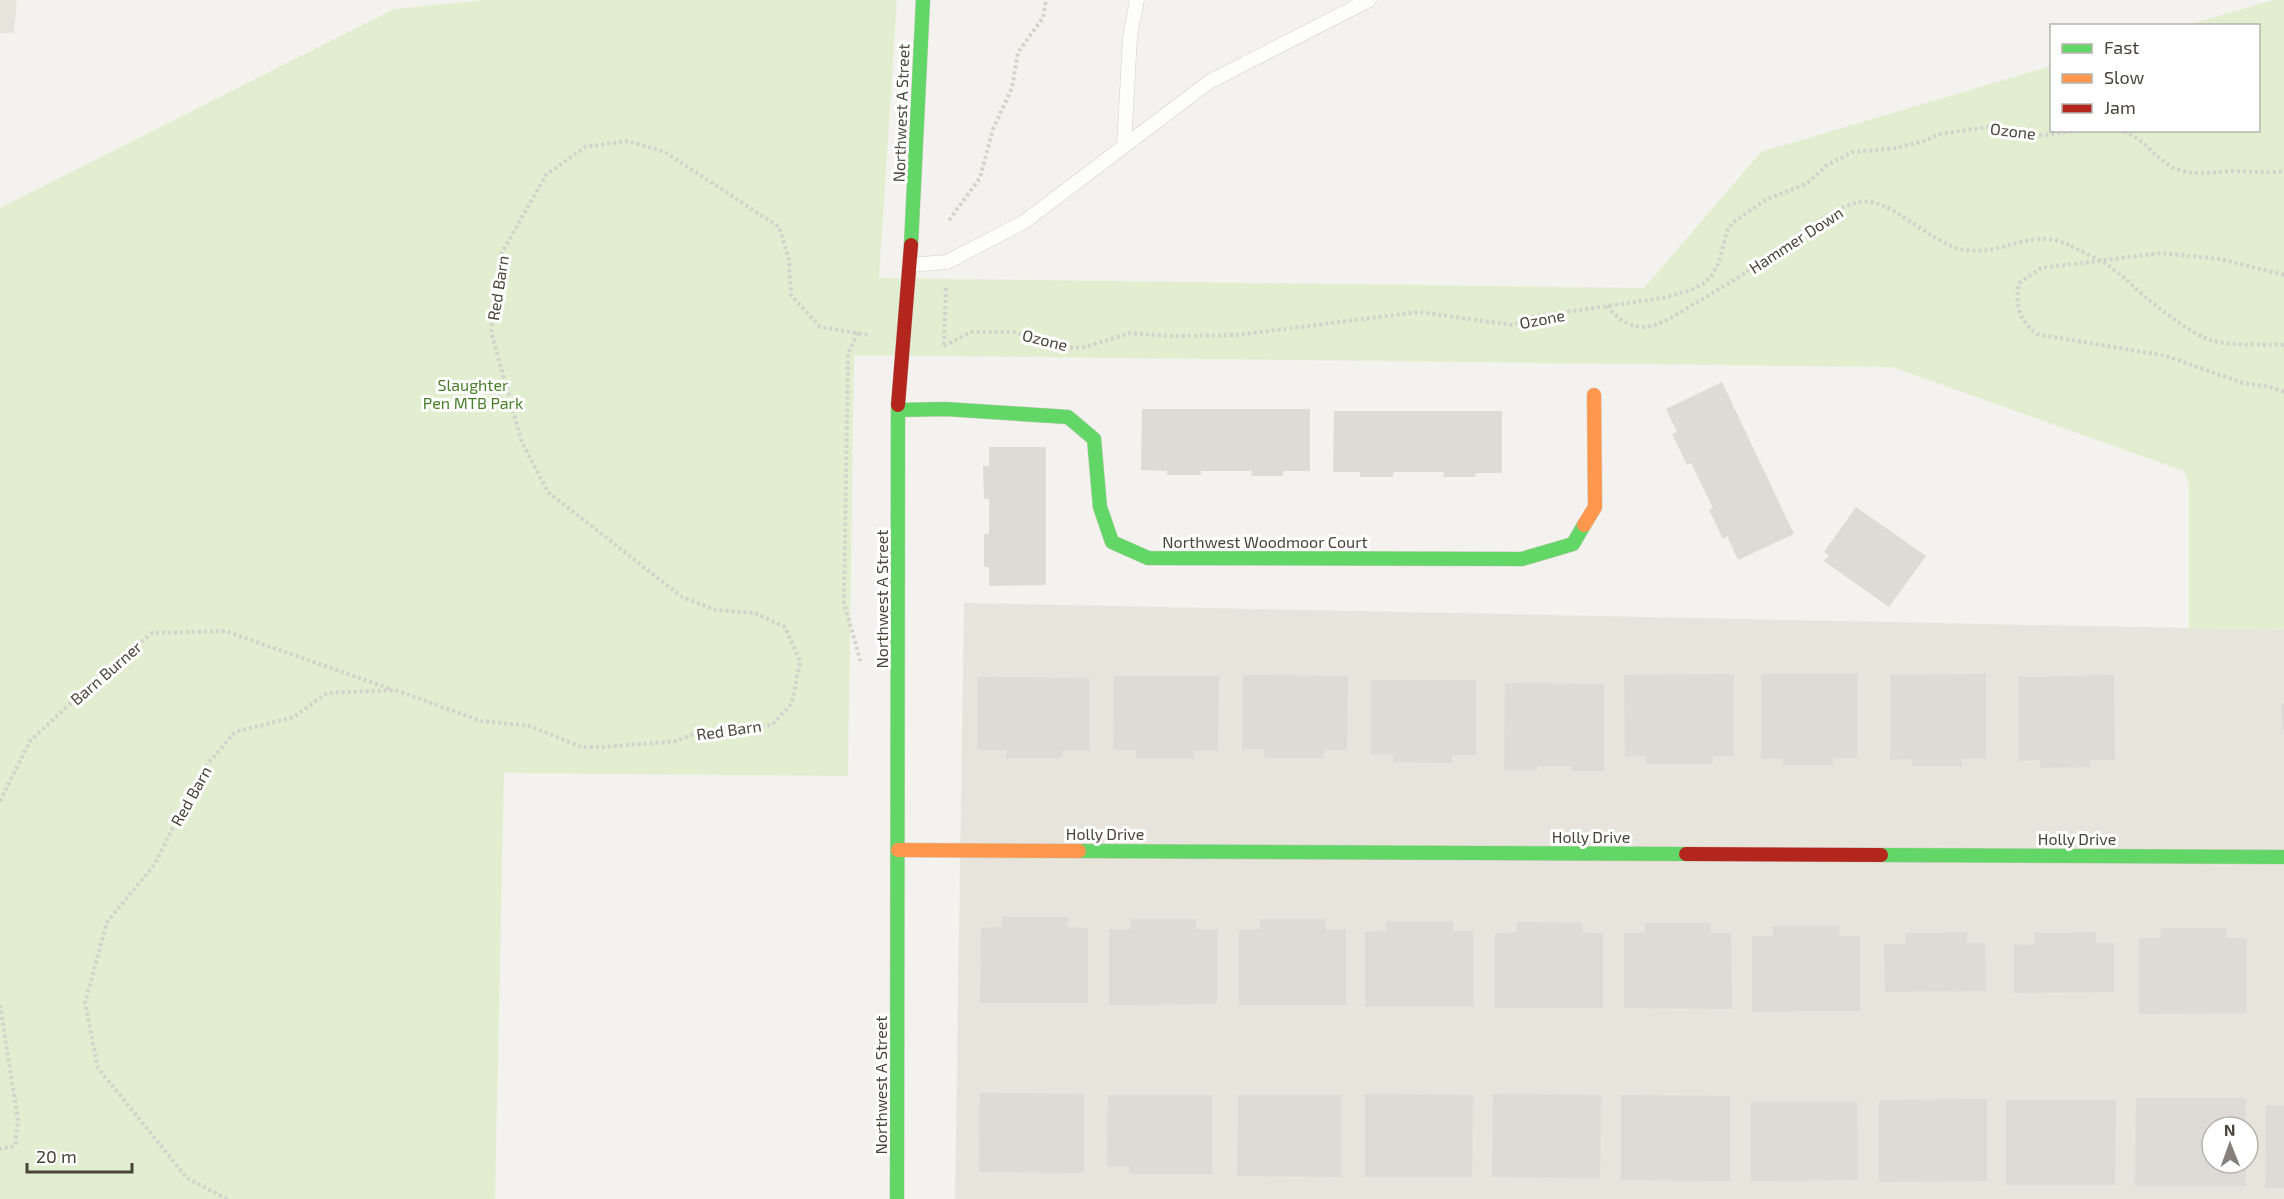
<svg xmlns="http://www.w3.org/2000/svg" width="2284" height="1199" font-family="'Exo 2',sans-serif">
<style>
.residential{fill:#e7e4dc;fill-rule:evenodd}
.green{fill:#e1eecf}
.building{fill:#dedbd6}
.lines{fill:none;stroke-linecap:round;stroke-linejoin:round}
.lane-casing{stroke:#d2d0cb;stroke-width:15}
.fast-casing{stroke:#d3cfc5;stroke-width:15}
.slow-casing{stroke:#d3cfc5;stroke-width:15}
.jam-casing{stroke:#d3cfc5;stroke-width:15}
.path{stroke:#d3d2cc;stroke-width:4;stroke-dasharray:3 3;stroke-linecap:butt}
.lane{stroke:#fdfdfc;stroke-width:14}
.fast{stroke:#63d668;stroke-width:14}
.slow{stroke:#ff974d;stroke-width:14}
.jam{stroke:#b3261e;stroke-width:14}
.path-bridge{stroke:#d3d2cc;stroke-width:4;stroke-dasharray:3 3;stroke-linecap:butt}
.labels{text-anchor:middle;stroke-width:6;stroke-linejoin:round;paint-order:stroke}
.street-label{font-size:16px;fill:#4b4439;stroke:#fff}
.park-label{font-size:16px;fill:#4a7f2a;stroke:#fff}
</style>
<rect width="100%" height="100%" fill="#f4f2ee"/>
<!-- residential -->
<path class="residential" d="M 0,0 L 17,0 L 14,33 L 0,33 Z
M 964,603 L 2284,630 L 2284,1199 L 955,1199 ZM 2212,1127 L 2248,1127 L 2248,1163 L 2212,1163 Z"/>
<!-- green -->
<path class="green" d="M 485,0 L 897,0 L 879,278 L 1644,288 L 1761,152 L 2051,66 L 2052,130 L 2258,130 L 2258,26 L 2187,25 L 2273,0 L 2284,0 L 2284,630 L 2189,629 L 2189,484 L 2184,471 L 1892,367 L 854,355 L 848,776 L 504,773 L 495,1199 L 0,1199 L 0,208 L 394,9 Z"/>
<!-- building -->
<path class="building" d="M 1722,382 L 1794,534 L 1738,560 L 1727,536 L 1723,539 L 1709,510 L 1713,508 L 1691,463 L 1687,465 L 1672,434 L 1677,432 L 1666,409 Z
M 1142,409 L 1310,409 L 1310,471 L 1283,471 L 1283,476 L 1251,476 L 1252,471 L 1201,471 L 1201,475 L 1167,475 L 1167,471 L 1141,470 Z
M 1334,411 L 1502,411 L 1502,473 L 1476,473 L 1475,477 L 1443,477 L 1444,472 L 1393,472 L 1393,477 L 1360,477 L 1360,472 L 1333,472 Z
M 989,447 L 1046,447 L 1046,585 L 989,586 L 989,567 L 984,567 L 984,534 L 989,534 L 989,499 L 984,499 L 983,466 L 989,466 Z
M 1856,507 L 1926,556 L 1889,607 L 1824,561 L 1829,556 L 1824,552 Z
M 1857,673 L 1857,758 L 1833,758 L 1833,765 L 1783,765 L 1783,759 L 1761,759 L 1761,674 Z
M 1734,674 L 1734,756 L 1713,756 L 1713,764 L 1646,764 L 1646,756 L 1625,757 L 1624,675 Z
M 1986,674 L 1986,759 L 1962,759 L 1962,766 L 1912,766 L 1912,759 L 1890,760 L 1890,675 Z
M 1243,675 L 1348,676 L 1347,750 L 1324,750 L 1323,758 L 1265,758 L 1264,749 L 1242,749 Z
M 2114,675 L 2115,760 L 2090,760 L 2090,767 L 2040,768 L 2040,760 L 2018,761 L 2018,677 Z
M 1114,676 L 1219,676 L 1218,751 L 1194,751 L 1194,759 L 1135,758 L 1136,750 L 1113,750 Z
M 977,677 L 1089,678 L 1089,751 L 1062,751 L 1062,758 L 1006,758 L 1006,750 L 977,750 Z
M 1371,680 L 1476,680 L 1476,755 L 1452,755 L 1452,763 L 1393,762 L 1393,754 L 1371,754 Z
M 1505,683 L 1604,684 L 1604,771 L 1572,771 L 1572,766 L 1538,766 L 1538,770 L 1504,770 Z
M 2284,703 L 2284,730 L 2282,730 L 2281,704 Z
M 1002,917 L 1068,917 L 1068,927 L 1088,928 L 1088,1003 L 980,1003 L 981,928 L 1002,927 Z
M 1130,919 L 1196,919 L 1196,929 L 1217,929 L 1217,1004 L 1109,1005 L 1109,929 L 1130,929 Z
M 1260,919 L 1326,919 L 1326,929 L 1346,930 L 1346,1005 L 1239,1005 L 1239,930 L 1260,929 Z
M 1386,921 L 1453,921 L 1453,931 L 1473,931 L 1473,1007 L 1365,1007 L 1365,932 L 1386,931 Z
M 1517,922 L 1582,923 L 1583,932 L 1603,933 L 1603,1008 L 1495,1008 L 1495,933 L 1516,932 Z
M 1645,923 L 1711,923 L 1711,933 L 1731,933 L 1732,1009 L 1624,1008 L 1624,933 L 1645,933 Z
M 1773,926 L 1840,926 L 1839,936 L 1860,936 L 1860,1011 L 1752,1012 L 1752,936 L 1773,936 Z
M 2161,928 L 2226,928 L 2227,938 L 2247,938 L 2247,1013 L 2139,1014 L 2139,938 L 2160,938 Z
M 1967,932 L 1967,943 L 1985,943 L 1986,991 L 1885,992 L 1884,944 L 1905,944 L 1905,933 Z
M 2096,932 L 2096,943 L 2114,943 L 2114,992 L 2014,993 L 2014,944 L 2034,945 L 2034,933 Z
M 980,1093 L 1084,1094 L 1084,1173 L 979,1172 Z
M 1365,1094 L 1473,1095 L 1472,1177 L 1365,1177 Z
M 1493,1094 L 1601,1095 L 1600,1178 L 1492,1177 Z
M 1108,1095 L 1212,1095 L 1212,1174 L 1129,1174 L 1129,1166 L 1107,1167 Z
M 1238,1095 L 1341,1095 L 1341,1177 L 1237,1176 Z
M 1621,1095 L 1730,1096 L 1730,1181 L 1621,1180 Z
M 2136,1098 L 2246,1098 L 2246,1127 L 2212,1127 L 2212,1163 L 2246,1163 L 2246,1186 L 2135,1186 Z
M 1987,1099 L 1987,1181 L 1879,1182 L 1879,1100 Z
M 2006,1100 L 2116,1100 L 2115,1185 L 2006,1185 Z
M 1751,1102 L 1857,1102 L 1858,1180 L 1751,1181 Z
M 2266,1105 L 2284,1105 L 2284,1188 L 2265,1188 Z"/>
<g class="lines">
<defs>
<path id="lane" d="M 1124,146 L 1130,37 L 1137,0
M 909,265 L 947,262 L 1024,222 L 1209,82 L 1369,0"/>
<path id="fast" d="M 911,245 L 923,0
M 898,410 L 945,409 L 1068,417 L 1094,439 L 1100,507 L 1112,542 L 1148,558 L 1522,559 L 1573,544 L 1584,525
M 1079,851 L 1686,854
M 1881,855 L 2284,857
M 897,1199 L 898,405"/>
<path id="slow" d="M 1584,525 L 1595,507 L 1594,395
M 898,850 L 1079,851"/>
<path id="jam" d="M 898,405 L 911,245
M 1686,854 L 1881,855"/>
</defs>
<!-- lane casing -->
<use href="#lane" class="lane-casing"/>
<!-- fast casing -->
<use href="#fast" class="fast-casing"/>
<!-- slow casing -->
<use href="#slow" class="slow-casing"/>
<!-- jam casing -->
<use href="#jam" class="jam-casing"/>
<!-- path -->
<path class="path" d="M 2118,130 C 2142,135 2152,156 2172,167 C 2191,177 2212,172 2232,171 C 2250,171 2267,174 2284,171
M 949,220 L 980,178 L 993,129 L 1012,88 L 1018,52 L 1043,18 L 1046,0
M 2284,275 L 2220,259 L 2161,253 L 2041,268 L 2019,283 C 2015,305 2019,321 2037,334 L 2166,356 L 2243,383 L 2270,387 L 2284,392
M 2127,280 C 2142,296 2193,337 2214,341 C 2237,346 2261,344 2284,345
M 1607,306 C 1616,317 1629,328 1645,327 C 1663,325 1679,313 1694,304 C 1711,294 1728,284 1745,273 C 1775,253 1826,208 1860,202 C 1890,196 1931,245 1965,250 C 2004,256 2032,226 2071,246
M 858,333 L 848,353 L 844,603 L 861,663
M 944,345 L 946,287
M 944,346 L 971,332 L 1014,332 L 1065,348 L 1085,347 L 1130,333 L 1172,336 L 1237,335 L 1419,312 L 1513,325 L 1531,317 L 1663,298 L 1691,290 L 1703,284 L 1712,275 L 1719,262 L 1727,231 L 1732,223 L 1767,199 L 1806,184 L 1827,165 L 1853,152 L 1897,148 L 1927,140 L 1940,134 L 1988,127 L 2020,135 L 2035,136 L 2082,130
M 0,801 L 30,741 L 99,677 L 152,633 L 225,631 L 391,689
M 0,1005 L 18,1120 L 15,1146 L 0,1149
M 227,1199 L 187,1178 L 98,1068 L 85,1003 L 107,922 L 155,864 L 200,773 L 235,732 L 294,717 L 327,693 L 395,690 L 481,721 L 530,726 L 581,747 L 606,747 L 677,741 L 701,731 L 772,725 L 792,703 L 800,661 L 785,627 L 755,613 L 716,610 L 682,597 L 548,492 L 522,443 L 491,332 L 500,256 L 546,175 L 585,147 L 627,141 L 665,152 L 779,227 L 789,260 L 791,295 L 820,327 L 869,335"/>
<!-- lane -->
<use href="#lane" class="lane"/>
<!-- fast -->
<use href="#fast" class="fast"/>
<!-- slow -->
<use href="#slow" class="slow"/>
<!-- jam -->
<use href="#jam" class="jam"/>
<!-- path-bridge -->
<path class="path-bridge" d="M 2071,246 L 2105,263 L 2127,280"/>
</g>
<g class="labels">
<!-- street labels -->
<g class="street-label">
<text transform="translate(901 113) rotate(-88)" y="6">Northwest A Street</text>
<text transform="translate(2013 131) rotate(7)" y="6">Ozone</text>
<text transform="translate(1796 240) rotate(-33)" y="6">Hammer Down</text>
<text transform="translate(498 288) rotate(-81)" y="6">Red Barn</text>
<text transform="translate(1542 319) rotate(-11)" y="6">Ozone</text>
<text transform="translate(1045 340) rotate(14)" y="6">Ozone</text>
<text x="1265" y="548">Northwest Woodmoor Court</text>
<text transform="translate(882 599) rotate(-90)" y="6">Northwest A Street</text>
<text transform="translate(106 673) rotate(-41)" y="6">Barn Burner</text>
<text transform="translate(729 730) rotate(-8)" y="6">Red Barn</text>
<text transform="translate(191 796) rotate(-61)" y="6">Red Barn</text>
<text x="1105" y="840">Holly Drive</text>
<text x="1591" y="843">Holly Drive</text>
<text x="2077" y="845">Holly Drive</text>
<text transform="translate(881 1085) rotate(-90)" y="6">Northwest A Street</text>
</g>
<!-- park labels -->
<g class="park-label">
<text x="473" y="391">Slaughter<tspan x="473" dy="18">Pen MTB Park</tspan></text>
</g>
</g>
<!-- legend -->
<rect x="2050" y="24" width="210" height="108" fill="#ffffff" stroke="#b7b4b0" stroke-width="1.5"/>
<rect x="2062" y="44" width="30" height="9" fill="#63d668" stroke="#b7b4b0" stroke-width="1.5"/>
<text x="2104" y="54" font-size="18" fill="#4b4439">Fast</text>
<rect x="2062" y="74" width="30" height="9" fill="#ff974d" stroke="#b7b4b0" stroke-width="1.5"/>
<text x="2104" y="84" font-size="18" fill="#4b4439">Slow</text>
<rect x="2062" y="104" width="30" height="9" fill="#b3261e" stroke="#b7b4b0" stroke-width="1.5"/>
<text x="2104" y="114" font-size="18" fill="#4b4439">Jam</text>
<!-- north arrow -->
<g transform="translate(2230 1145) rotate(359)"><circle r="28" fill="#ffffff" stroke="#b7b4b0" stroke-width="1.5"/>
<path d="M0-4.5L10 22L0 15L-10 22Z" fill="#868178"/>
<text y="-9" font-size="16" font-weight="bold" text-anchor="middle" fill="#4b4439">N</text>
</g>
<!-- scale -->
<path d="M27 1163v9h105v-9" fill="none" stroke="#4b4439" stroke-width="3"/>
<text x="36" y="1163" font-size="18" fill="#4b4439" stroke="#ffffff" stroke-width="4.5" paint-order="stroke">20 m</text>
</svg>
